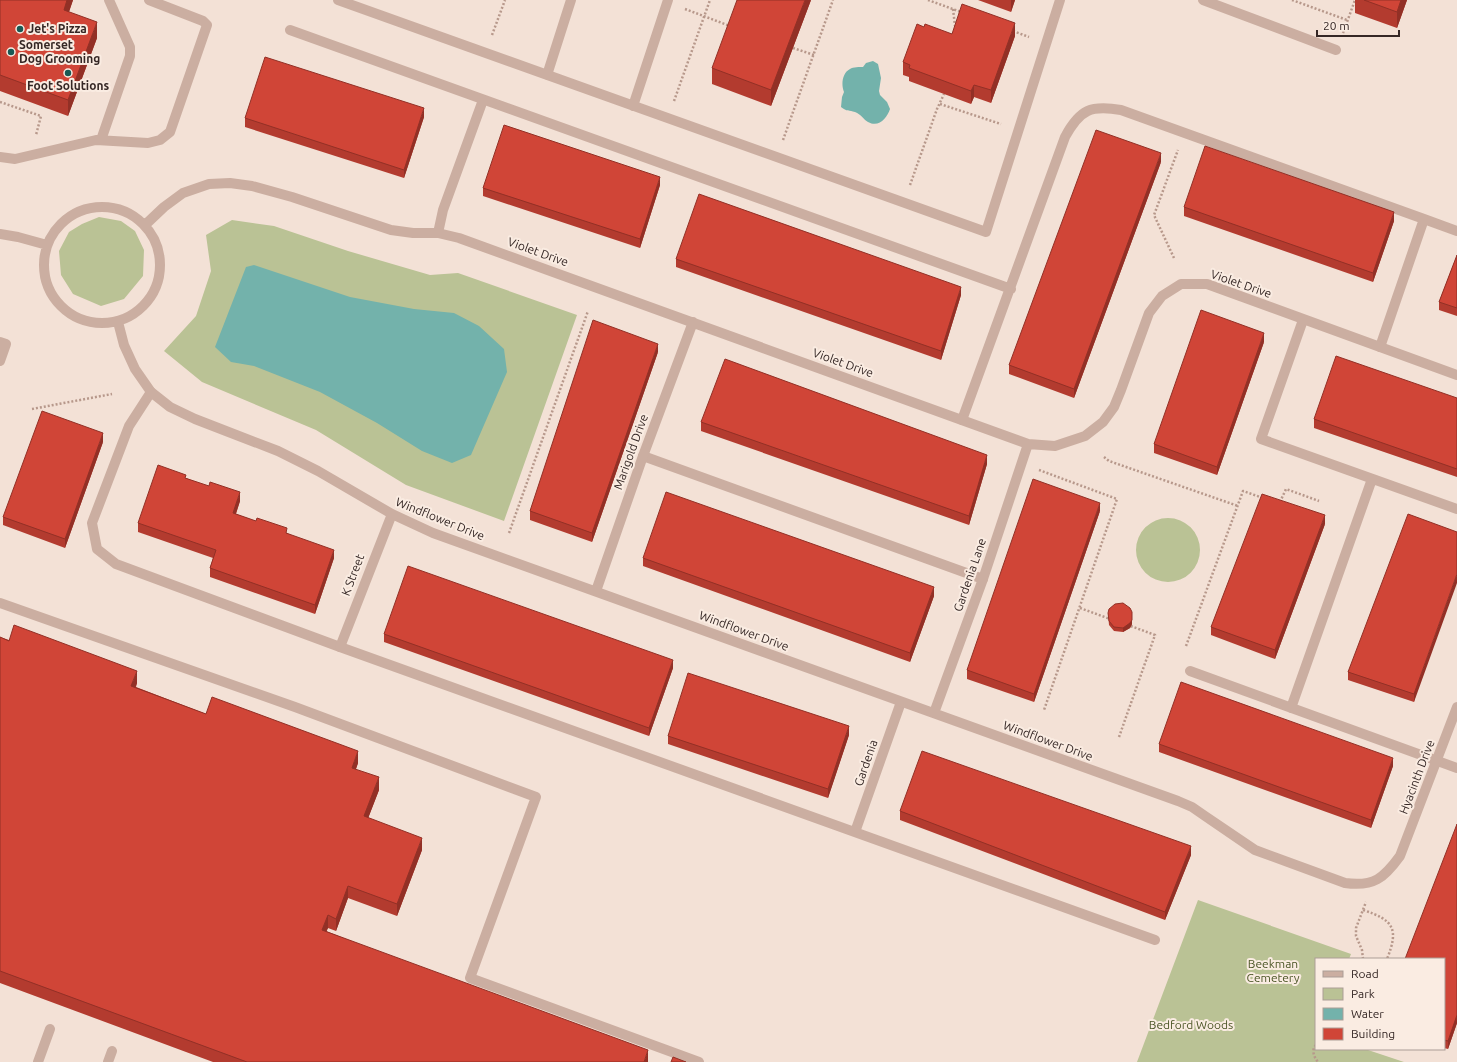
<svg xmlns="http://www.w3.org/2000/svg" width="1457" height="1062" font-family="Ubuntu,sans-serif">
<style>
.green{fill:#bac295}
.water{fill:#73b2ab}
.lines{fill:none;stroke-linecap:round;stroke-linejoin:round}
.path{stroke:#b7988b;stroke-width:2.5;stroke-dasharray:2 2;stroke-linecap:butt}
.service{stroke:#cbaea1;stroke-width:10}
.minor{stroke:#cbaea1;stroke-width:10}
.wall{fill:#b33b2f}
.shaded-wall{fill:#923026}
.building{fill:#d04537;stroke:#923026}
.poi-dot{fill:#175954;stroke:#faece2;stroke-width:1.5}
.labels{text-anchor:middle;stroke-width:4;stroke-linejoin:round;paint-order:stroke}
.poi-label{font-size:12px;font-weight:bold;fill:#352725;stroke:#faece2;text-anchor:start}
.street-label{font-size:12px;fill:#352725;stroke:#faece2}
.park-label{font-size:12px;fill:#4b5526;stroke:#faece2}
</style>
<rect width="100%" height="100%" fill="#f3e1d6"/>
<!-- green -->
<path class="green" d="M 99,217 L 121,221 L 135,231 L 144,250 L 143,276 L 124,299 L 101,306 L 73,294 L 61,275 L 59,251 L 69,232 L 82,224 Z
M 232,220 L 274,226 L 348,251 L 430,275 L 458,273 L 577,315 L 504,521 L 406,485 L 316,430 L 202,382 L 164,351 L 196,316 L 211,271 L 206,235 Z
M1136 550a32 32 0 1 1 64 0a32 32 0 1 1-64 0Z
M 1198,900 L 1351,954 L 1349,959 L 1316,959 L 1316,1049 L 1365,1049 L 1404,1062 L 1137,1062 Z"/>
<!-- water -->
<path class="water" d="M 873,61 L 878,64 L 881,78 L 879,91 L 880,95 L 887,102 L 890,109 C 887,118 879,128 868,122 C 864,120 861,114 855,112 C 849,110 847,112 841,107 L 842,97 L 844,92 C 841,85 842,73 850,69 C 853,67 860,67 863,67 L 866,63 Z
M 254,265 L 350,297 L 414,309 L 454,313 L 479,326 L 504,349 L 507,372 L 471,455 L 452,463 L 422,451 L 377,423 L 320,392 L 254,366 L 231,362 L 215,347 L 246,267 Z"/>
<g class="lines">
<!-- path -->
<path class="path" d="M 928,0 L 961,12
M 1292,0 L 1347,20
M 685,9 L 730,26
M 953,9 L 955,26
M 1013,31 L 1029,37
M 1343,33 L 1355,0
M 492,35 L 505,0
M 793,48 L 814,55
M 674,101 L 710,0
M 0,102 L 41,116 L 36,135
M 940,104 L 1001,124
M 783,140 L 833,0
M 910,185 L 937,109 L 944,94
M 1174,258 L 1154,215 L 1178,150
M 32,409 L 112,394
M 1104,457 L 1109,461 L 1238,506
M 1039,470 L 1117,499 L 1044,710
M 1280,502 L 1286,489 L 1319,501
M 509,533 L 588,311
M 1080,608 L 1110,619
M 1186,646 L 1243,491 L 1263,498
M 1119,737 L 1155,635 L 1128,625
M 1363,910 C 1394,920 1399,929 1387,959
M 1363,959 L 1362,950 L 1356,936 L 1356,928 L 1366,902
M 1316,1045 C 1311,1050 1314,1057 1318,1062"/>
<!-- service -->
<path class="service" d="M 338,0 L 986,232 L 1060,0
M 1203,0 L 1336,50
M 290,30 L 1011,289
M 547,75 L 571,0
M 633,106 L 668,0
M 101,140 L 130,56 L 130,47 L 109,0
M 0,157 L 15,159 L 96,140 L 148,143 L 160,140 L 170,132 L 207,25 L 203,21 L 149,0
M 438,233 L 443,210 L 483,100
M 1303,320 L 1261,439 L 1457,509
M 0,342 L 6,344 L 0,361
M 1380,347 L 1424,219 L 1457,231
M 151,392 L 129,426 L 92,523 L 97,549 L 116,564 L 340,647 L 1155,940
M 962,420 L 1065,137 C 1080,109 1091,105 1121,110 L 1424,219
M 643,456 L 983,579
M 0,603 L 295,707 L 536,797 L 470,978 L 699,1062
M 1190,671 L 1457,768
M 1291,708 L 1372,479
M 855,832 L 901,702
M 38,1062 L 50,1029
M 108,1062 L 112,1051"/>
<!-- minor -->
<path class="minor" d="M44 265a58 58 0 1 1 116 0a58 58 0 1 1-116 0Z
M 145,225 L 164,207 L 183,193 L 209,184 L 230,183 L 252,186 L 292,197 L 391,230 L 413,233 L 438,233 L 459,238 L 1028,444 L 1055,446 L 1085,436 L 1103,422 L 1114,407 L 1121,390 L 1149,313 L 1162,296 L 1181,284 L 1207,284 L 1457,375
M 0,234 L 18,237 L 47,245
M 118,322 L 124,345 L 135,369 L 151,392 L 170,407 L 195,419 L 278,451 L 318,471 L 392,514 L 433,533 L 1178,801 L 1192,807 L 1205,816 L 1255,850 L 1345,883 C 1374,887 1384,878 1400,856 L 1457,707
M 596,591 L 643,456 L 693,322
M 340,647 L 392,514
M 934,713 L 983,579 L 1028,444"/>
</g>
<!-- wall -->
<path class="wall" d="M 0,0 L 73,0 L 69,12 L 97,38 L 68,116 L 0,91 Z
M 811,0 L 771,106 L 712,84 L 712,68 Z
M 978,0 L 1015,0 L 1011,12 Z
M 1355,0 L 1407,0 L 1397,28 L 1355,13 Z
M 924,27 L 952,34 L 1015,36 L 991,103 L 974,97 L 971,104 L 909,81 L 909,77 L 903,75 L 903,62 Z
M 424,117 L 404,178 L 245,127 L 245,118 Z
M 1161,162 L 1074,398 L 1009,374 L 1009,365 Z
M 660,185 L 640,248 L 483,196 L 483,188 Z
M 1184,207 L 1394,221 L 1373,282 L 1184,216 Z
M 1457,255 L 1457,316 L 1439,310 L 1439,302 Z
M 676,259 L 961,295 L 941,360 L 676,267 Z
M 1264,342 L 1217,475 L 1154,453 L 1154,444 Z
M 658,352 L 592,542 L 530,520 L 530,511 Z
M 1457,398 L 1457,477 L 1314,428 L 1314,419 Z
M 701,422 L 987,464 L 969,525 L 701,431 Z
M 103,442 L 65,548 L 3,525 L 3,517 Z
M 186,478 L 240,501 L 236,514 L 287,533 L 334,558 L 315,614 L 210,577 L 210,568 L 213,558 L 138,532 L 138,523 Z
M 1100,511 L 1034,702 L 967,679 L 967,670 Z
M 1325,524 L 1275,659 L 1211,635 L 1211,627 Z
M 1457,532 L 1414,702 L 1348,680 L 1348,672 Z
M 643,558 L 934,596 L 910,662 L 643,566 Z
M 1108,613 L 1132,624 L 1130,628 L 1123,632 L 1114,631 L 1109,625 Z
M 384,634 L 673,668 L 649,736 L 384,642 Z
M 0,637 L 137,683 L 136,687 L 206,714 L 358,763 L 356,769 L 379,790 L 368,818 L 422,850 L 397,916 L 348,898 L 336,931 L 328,928 L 326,931 L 648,1062 L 213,1062 L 0,983 Z
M 849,735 L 828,798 L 668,744 L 668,736 Z
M 1159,744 L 1393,766 L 1371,828 L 1159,752 Z
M 900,811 L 1191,855 L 1165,920 L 900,820 Z
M 1457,824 L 1457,1023 L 1448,1049 L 1444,1048 L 1444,959 Z"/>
<!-- shaded-wall -->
<path class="shaded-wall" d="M 67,0 L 73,0 L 64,26 L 64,10 Z
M 805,0 L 811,0 L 771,106 L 771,90 Z
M 1011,0 L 1015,0 L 1011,12 Z
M 1401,0 L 1407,0 L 1397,28 L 1397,12 Z
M 97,22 L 97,38 L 68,116 L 68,100 Z
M 1015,23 L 1015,36 L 991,103 L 991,90 Z
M 974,85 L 974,97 L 971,104 L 971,91 Z
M 424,108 L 424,117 L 404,178 L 404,170 Z
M 1161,153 L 1161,162 L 1074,398 L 1074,389 Z
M 660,177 L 660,185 L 640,248 L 640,239 Z
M 1394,212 L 1394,221 L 1373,282 L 1373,273 Z
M 961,287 L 961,295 L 941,360 L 941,351 Z
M 1264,333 L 1264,342 L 1217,475 L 1217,467 Z
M 658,344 L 658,352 L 592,542 L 592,533 Z
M 103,433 L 103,442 L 65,548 L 65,539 Z
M 987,455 L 987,464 L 969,525 L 969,516 Z
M 240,492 L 240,501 L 233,522 L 233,513 Z
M 1100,503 L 1100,511 L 1034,702 L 1034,694 Z
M 1325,515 L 1325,524 L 1275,659 L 1275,650 Z
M 334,550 L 334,558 L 315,614 L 315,605 Z
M 1457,574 L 1457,583 L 1414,702 L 1414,694 Z
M 934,587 L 934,596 L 910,662 L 910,653 Z
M 1132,620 L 1132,624 L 1130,628 L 1123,632 L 1123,628 Z
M 673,660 L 673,668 L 649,736 L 649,728 Z
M 137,671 L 137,683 L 131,698 L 131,686 Z
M 849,726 L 849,735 L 828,798 L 828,789 Z
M 358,751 L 358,763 L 352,780 L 352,768 Z
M 1393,758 L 1393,766 L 1371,828 L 1371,820 Z
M 379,777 L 379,790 L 364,829 L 364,816 Z
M 422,838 L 422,850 L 397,916 L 397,904 Z
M 1191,846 L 1191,855 L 1165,920 L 1165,912 Z
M 348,886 L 348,898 L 336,931 L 336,919 Z
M 328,915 L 328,928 L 322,942 L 322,930 Z
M 1457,1015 L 1457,1023 L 1448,1049 L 1448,1041 Z
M 648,1050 L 648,1062 L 644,1062 Z"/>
<!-- building -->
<path class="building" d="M 0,0 L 67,0 L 64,10 L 97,22 L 68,100 L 0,75 Z
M 737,0 L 805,0 L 771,90 L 712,68 Z
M 1364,0 L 1401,0 L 1397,12 Z
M 962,4 L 1015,23 L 991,90 L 974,85 L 971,91 L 909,68 L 910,65 L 903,62 L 917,24 L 924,27 L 925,24 L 952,34 Z
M 265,57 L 424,108 L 404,170 L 245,118 Z
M 504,125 L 660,177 L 640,239 L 483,188 Z
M 1096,130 L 1161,153 L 1074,389 L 1009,365 Z
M 1205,146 L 1394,212 L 1373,273 L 1184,207 Z
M 699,194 L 961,287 L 941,351 L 676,259 Z
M 1457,255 L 1457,308 L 1439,302 Z
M 1201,310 L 1264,333 L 1217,467 L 1154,444 Z
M 593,320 L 658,344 L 592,533 L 530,511 Z
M 1336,356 L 1457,398 L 1457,469 L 1314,419 Z
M 725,359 L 987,455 L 969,516 L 701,422 Z
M 42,411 L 103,433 L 65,539 L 3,517 Z
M 158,465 L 186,475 L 185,478 L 209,486 L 210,482 L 240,492 L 233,513 L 256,521 L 257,518 L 287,528 L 286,533 L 334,550 L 315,605 L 210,568 L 216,550 L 138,523 Z
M 1033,479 L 1100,503 L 1034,694 L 967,670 Z
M 666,492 L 934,587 L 910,653 L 643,558 Z
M 1262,494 L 1325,515 L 1275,650 L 1211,627 Z
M 1408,514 L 1457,532 L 1457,574 L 1414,694 L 1348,672 Z
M 408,566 L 673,660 L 649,728 L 384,634 Z
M 1123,603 L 1130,608 L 1132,612 L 1132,620 L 1130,623 L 1123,628 L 1114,627 L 1109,621 L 1108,613 L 1109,609 L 1115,604 Z
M 14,625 L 137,671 L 131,686 L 206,714 L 212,697 L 358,751 L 352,768 L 379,777 L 364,816 L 422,838 L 397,904 L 348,886 L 336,919 L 328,915 L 322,930 L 648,1050 L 644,1062 L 247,1062 L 0,971 L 0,637 L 9,641 Z
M 688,673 L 849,726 L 828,789 L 668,736 Z
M 1181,682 L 1393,758 L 1371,820 L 1159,744 Z
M 922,751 L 1191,846 L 1165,912 L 900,811 Z
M 1457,824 L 1457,1015 L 1448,1041 L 1444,1040 L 1444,959 L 1405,959 Z
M 673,1057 L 686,1062 L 671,1062 Z"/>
<!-- markers -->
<g class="poi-dot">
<circle cx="20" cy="29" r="4"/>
<circle cx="11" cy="52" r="4"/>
<circle cx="68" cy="73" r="4"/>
</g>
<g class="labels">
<!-- poi labels -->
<g class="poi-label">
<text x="28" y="33">Jet's Pizza</text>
<text x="19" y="49">Somerset<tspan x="19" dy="14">Dog Grooming</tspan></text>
<text x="68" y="90" text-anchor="middle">Foot Solutions</text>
</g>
<!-- street labels -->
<g class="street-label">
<text transform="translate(538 252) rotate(20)" y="4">Violet Drive</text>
<text transform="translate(1241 284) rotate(19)" y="4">Violet Drive</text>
<text transform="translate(843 363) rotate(20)" y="4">Violet Drive</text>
<text transform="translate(631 452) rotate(-70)" y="4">Marigold Drive</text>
<text transform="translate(440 519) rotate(22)" y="4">Windflower Drive</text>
<text transform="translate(353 575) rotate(-69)" y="4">K Street</text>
<text transform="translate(970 575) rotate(-71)" y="4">Gardenia Lane</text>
<text transform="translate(744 631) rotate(20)" y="4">Windflower Drive</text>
<text transform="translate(1048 741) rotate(20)" y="4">Windflower Drive</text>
<text transform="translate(866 763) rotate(-71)" y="4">Gardenia</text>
<text transform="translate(1417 777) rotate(-69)" y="4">Hyacinth Drive</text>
</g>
<!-- park labels -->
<g class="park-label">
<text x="1273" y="968">Beekman<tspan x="1273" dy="14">Cemetery</tspan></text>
<text x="1191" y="1029">Bedford Woods</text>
</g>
</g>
<!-- legend -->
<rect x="1315" y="958" width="130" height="92" fill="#faece2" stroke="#ab9d96"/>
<rect x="1323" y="971" width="20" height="6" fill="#cbaea1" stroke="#ab9d96"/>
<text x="1351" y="978" font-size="12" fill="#352725">Road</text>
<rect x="1323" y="988" width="20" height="12" fill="#bac295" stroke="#ab9d96"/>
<text x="1351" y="998" font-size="12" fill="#352725">Park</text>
<rect x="1323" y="1008" width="20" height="12" fill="#73b2ab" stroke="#ab9d96"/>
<text x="1351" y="1018" font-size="12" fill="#352725">Water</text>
<rect x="1323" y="1028" width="20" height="12" fill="#d04537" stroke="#ab9d96"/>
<text x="1351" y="1038" font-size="12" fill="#352725">Building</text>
<!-- scale -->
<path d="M1317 30v6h82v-6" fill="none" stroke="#352725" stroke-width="2"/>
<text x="1323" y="30" font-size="12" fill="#352725" stroke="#faece2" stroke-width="3" paint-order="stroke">20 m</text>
</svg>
